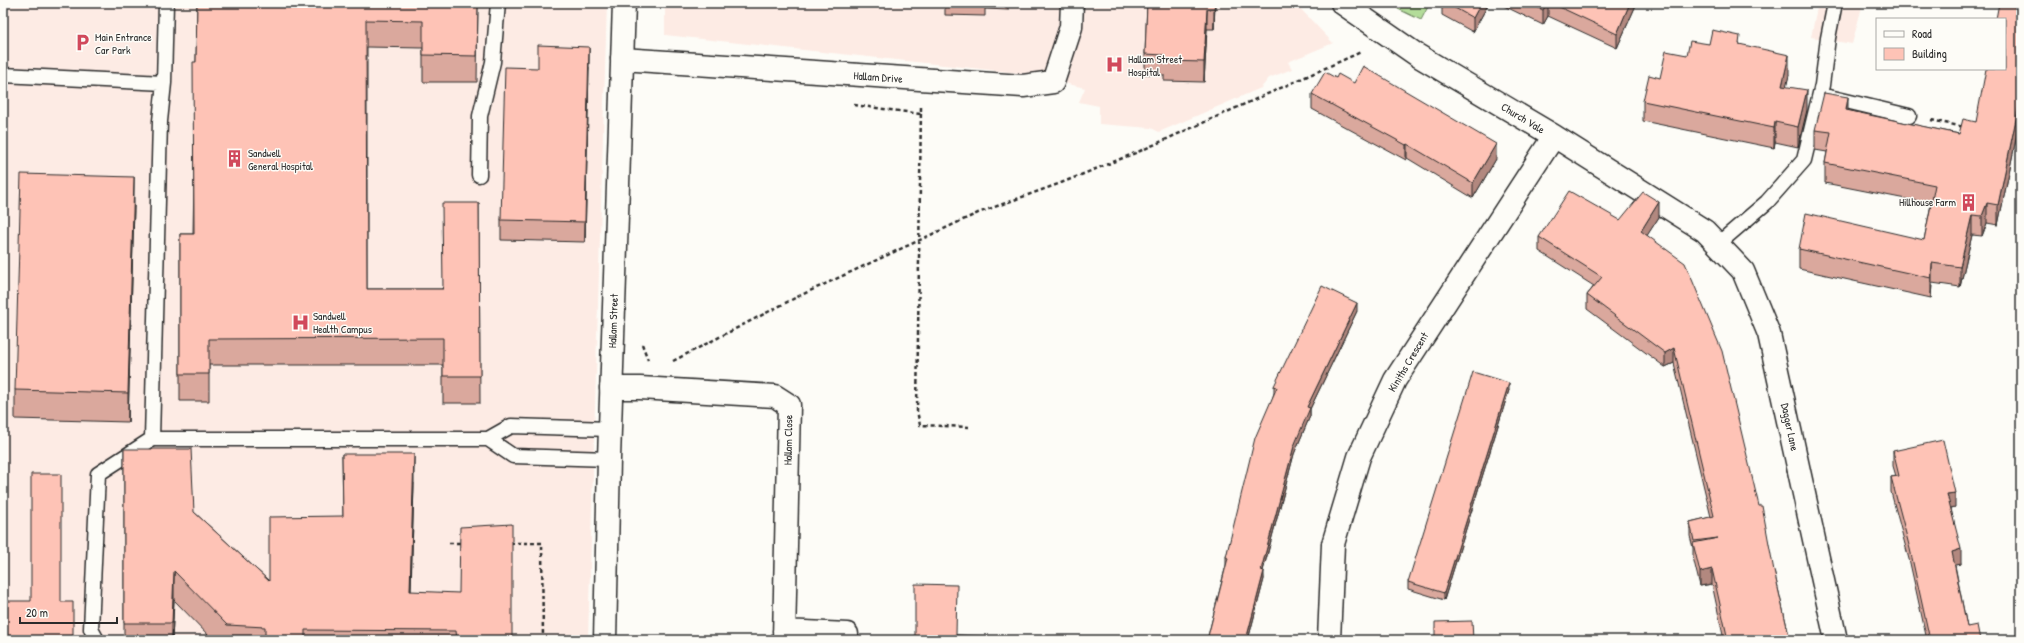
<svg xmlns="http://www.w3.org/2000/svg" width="2024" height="643" font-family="'Patrick Hand',sans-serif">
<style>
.built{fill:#fdebe4}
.green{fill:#b3dc99;stroke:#6f8462}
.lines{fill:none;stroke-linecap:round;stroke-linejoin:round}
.lane-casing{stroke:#2b2b2b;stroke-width:17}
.street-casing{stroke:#2b2b2b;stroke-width:25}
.secondary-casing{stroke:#2b2b2b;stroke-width:25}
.path{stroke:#2b2b2b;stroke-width:2.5;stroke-dasharray:4 3;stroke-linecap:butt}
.lane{stroke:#fdfcf7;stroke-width:14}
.street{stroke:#fdfcf7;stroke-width:22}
.secondary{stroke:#fdfcf7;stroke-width:22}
.wall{fill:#daa89d;stroke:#2b2b2b}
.shaded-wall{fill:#b2887f;stroke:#2b2b2b}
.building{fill:#fec3b6;stroke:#2b2b2b}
.labels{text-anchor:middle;stroke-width:3;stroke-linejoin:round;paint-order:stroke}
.poi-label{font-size:11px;fill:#2b2b2b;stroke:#fdfcf7;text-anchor:start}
.street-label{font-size:11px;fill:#2b2b2b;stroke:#fdfcf7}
</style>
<rect width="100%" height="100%" fill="#fdfcf7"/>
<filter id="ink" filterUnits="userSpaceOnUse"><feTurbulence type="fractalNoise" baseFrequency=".025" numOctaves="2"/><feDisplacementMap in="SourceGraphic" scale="8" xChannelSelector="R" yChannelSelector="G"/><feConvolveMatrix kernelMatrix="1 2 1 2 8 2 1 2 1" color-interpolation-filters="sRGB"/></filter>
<g filter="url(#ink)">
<!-- built -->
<path class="built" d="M 3,3 L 607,3 L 588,640 L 3,640 Z
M 665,3 L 1295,3 L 1333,43 L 1288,62 L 1292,69 L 1269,78 L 1261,88 L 1159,132 L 1151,128 L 1099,124 L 1099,106 L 1079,102 L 1085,88 L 1027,74 L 665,35 Z
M 1818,3 L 1863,3 L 1852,44 L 1811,37 Z"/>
<!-- green -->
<path class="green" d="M 1392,3 L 1430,3 L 1421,20 L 1398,9 Z"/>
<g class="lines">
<defs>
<path id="lane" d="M 3,75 L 164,83
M 1829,97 L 1909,116
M 479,175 L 480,116 L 493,62 L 498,3
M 1718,244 L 1767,202 L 1804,160 L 1822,85 L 1828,38 L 1835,3
M 152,439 L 160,121 L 164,83 L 166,3
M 488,439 L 513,456 L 609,459
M 97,640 L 91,629 L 98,474 L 152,439 L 488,439 L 511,426 L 610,429"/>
<path id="street" d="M 1342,3 L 1417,55 L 1554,136 L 1705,231 L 1743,271 L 1769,334 L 1836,640
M 622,59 L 1023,86 L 1053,82 L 1071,27 L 1072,3
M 611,388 L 640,388 L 775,396 L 789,405 L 784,640
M 784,631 L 847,634 L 847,640
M 1329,640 L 1333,544 L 1359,457 L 1395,380 L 1554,136"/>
<path id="secondary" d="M 605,640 L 609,459 L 624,3"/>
</defs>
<!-- lane casing -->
<use href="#lane" class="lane-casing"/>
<!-- street casing -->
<use href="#street" class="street-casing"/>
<!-- secondary casing -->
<use href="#secondary" class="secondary-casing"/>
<!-- path -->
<path class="path" d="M 854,105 L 921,114
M 921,107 L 917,411 L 920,425 L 969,427
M 1931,120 L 1964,127
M 2014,137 L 2021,139
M 642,344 L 648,360
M 673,361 L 797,297 L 978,213 L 1061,183 L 1140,151 L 1361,52
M 449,543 L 463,543
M 510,543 L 542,543 L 543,640"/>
<!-- lane -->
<use href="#lane" class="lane"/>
<!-- street -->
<use href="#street" class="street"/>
<!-- secondary -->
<use href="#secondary" class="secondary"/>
</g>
<!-- wall -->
<path class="wall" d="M 197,3 L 478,3 L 477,82 L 423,82 L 423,48 L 367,47 L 367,289 L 442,289 L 479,203 L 480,403 L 443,403 L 443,365 L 209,365 L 209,401 L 180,401 L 180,234 L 193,234 Z
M 945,3 L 1008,3 L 1008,10 L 985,9 L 985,16 L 945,15 Z
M 1147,3 L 1215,3 L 1214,29 L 1207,29 L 1204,82 L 1164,81 L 1164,75 L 1145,74 L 1145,54 Z
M 1442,3 L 1489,3 L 1473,32 L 1442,15 Z
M 1504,3 L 1636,3 L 1636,5 L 1617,48 L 1548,16 L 1543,25 L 1504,6 Z
M 2021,7 L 2021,120 L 2020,120 L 1998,225 L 1987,223 L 1982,236 L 1972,235 L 1960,287 L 1932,283 L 1931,298 L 1799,269 L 1799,249 L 1924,240 L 1931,204 L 1825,183 L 1825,163 L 1827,152 L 1815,150 L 1815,130 L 1848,111 L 1959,134 L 1976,122 Z
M 1709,44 L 1740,44 L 1789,75 L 1786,86 L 1807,110 L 1798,147 L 1775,142 L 1774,148 L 1643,121 L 1643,101 L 1660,78 Z
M 589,67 L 585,242 L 501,240 L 501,220 L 538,68 Z
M 1336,78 L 1496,159 L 1473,198 L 1407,158 L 1406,160 L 1312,109 L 1312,94 Z
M 134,206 L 128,422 L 15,419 L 15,390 Z
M 1659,217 L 1647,235 L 1774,571 L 1790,640 L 1724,640 L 1712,584 L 1700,586 L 1693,557 L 1693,548 L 1690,536 L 1690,522 L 1711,517 L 1674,363 L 1665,367 L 1587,309 L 1587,295 L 1594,286 L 1539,251 L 1539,237 L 1620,220 Z
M 1357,311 L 1310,409 L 1310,416 L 1294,454 L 1263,571 L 1264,579 L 1248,640 L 1207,640 L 1226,565 L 1226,557 L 1274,393 L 1274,386 Z
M 1509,390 L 1444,600 L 1408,589 L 1408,582 Z
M 124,449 L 194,512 L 269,581 L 343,516 L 342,454 L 414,483 L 411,592 L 512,640 L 213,640 L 174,600 L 172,640 L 124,640 Z
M 1893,451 L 1955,507 L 1951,508 L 1961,564 L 1955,565 L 1967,627 L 1980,640 L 1927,640 L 1910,563 L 1891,492 L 1891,477 L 1896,476 L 1893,466 Z"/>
<!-- shaded-wall -->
<path class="shaded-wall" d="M 1215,3 L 1214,29 L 1214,9 Z
M 1481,3 L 1489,3 L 1473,32 L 1473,18 Z
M 1547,3 L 1548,3 L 1548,16 L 1543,25 L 1543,10 Z
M 1630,3 L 1636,3 L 1636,5 L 1617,48 L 1617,34 Z
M 1207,9 L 1207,29 L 1204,82 L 1204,62 Z
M 589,47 L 589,67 L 585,242 L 585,222 Z
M 1789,55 L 1789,75 L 1782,106 L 1782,86 Z
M 1807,90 L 1807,110 L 1798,147 L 1798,127 Z
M 1848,97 L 1848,117 L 1846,110 Z
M 2020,100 L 2020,120 L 1998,225 L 1998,205 Z
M 1775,122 L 1775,142 L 1774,148 L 1774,128 Z
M 1407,144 L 1407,158 L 1406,160 L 1406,145 Z
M 1496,144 L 1496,159 L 1473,198 L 1473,183 Z
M 134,177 L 134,206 L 128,422 L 128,393 Z
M 1659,202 L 1659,217 L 1641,245 L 1641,231 Z
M 1987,203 L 1987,223 L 1982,236 L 1982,216 Z
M 1972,215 L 1972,235 L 1960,287 L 1960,267 Z
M 1932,263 L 1932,283 L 1931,298 L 1931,278 Z
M 1357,303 L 1357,311 L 1310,409 L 1310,416 L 1294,454 L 1261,578 L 1261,570 L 1294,446 L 1307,407 Z
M 1674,348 L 1674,363 L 1665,367 L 1665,353 Z
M 1509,383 L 1509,390 L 1444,600 L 1444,593 Z
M 414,454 L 414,483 L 410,620 L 410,591 Z
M 1955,493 L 1955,507 L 1947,509 L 1947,494 Z
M 1961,549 L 1961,564 L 1952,566 L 1952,552 Z
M 1712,569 L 1712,584 L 1700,586 L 1700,572 Z
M 174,571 L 174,600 L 172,640 L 172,623 Z
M 1264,571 L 1264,579 L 1248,640 L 1246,640 Z"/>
<!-- building -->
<path class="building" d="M 197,3 L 478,3 L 477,56 L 423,55 L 423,21 L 366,20 L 367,289 L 443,289 L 442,203 L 479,203 L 480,376 L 443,376 L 443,338 L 209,339 L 209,374 L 180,374 L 180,234 L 194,234 L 193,62 L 196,62 Z
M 1147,3 L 1215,3 L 1214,9 L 1207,9 L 1204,62 L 1164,61 L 1164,55 L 1145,54 Z
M 1446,3 L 1481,3 L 1473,18 Z
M 1528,3 L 1547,3 L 1543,10 Z
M 1551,3 L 1630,3 L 1617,34 Z
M 1999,3 L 2021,7 L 2021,100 L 2020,100 L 1998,205 L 1987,203 L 1982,216 L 1972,215 L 1960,267 L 1932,263 L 1931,278 L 1799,249 L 1806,213 L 1924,240 L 1935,185 L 1825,163 L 1831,132 L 1815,130 L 1824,93 L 1848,97 L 1846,110 L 1959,134 L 1963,119 L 1976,122 L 1986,69 L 2005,69 L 2005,19 L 1996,19 Z
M 1712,30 L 1740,36 L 1739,44 L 1789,55 L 1782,86 L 1807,90 L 1798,127 L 1775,122 L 1774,128 L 1643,101 L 1649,75 L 1660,78 L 1666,51 L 1687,55 L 1690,41 L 1709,44 Z
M 538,45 L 589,47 L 585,222 L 501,220 L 505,67 L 538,68 Z
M 1363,66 L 1496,144 L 1473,183 L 1407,144 L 1406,145 L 1312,94 L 1325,72 L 1336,78 L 1338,74 L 1354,83 Z
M 21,174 L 134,177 L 128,393 L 15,390 Z
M 1569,191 L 1620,220 L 1643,192 L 1659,202 L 1641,231 L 1685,263 L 1722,351 L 1759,506 L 1762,506 L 1774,571 L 1790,640 L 1728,640 L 1712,569 L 1700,572 L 1693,543 L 1718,538 L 1694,541 L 1690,522 L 1714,516 L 1674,348 L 1665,353 L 1587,295 L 1602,277 L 1539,237 Z
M 1322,286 L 1357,303 L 1307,407 L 1310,408 L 1294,446 L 1261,570 L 1264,571 L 1246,640 L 1207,640 L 1228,558 L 1226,557 L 1255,438 L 1277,387 L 1274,386 Z
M 1473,372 L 1509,383 L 1444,593 L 1408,582 Z
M 1943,440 L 1955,493 L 1947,494 L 1961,549 L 1952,552 L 1967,627 L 1977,625 L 1980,640 L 1930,640 L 1910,549 L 1891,477 L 1899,476 L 1893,451 Z
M 124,449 L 191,449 L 194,512 L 269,581 L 269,517 L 343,516 L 342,454 L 414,454 L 410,591 L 459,593 L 460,527 L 512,524 L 512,640 L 457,640 L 456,631 L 305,630 L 305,640 L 265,640 L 265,627 L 227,625 L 174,571 L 172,623 L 124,623 Z
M 31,474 L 61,474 L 61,602 L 73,602 L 73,640 L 3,640 L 3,601 L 31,601 Z
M 915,584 L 957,585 L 956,635 L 1018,638 L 1018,640 L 915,640 Z
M 1472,621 L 1473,640 L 1435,640 L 1435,622 Z"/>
</g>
<!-- icons -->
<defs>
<symbol id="parking-bare" viewBox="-9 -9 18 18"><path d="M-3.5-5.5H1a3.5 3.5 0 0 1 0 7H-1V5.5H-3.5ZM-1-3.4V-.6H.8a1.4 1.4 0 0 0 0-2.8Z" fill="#d1495b" stroke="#fdfcf7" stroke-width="2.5" paint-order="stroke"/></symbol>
<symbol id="hospital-bare" viewBox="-9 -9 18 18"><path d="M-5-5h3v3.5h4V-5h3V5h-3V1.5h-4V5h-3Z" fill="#d1495b" stroke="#fdfcf7" stroke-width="2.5" paint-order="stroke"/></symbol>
<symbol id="building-bare" viewBox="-9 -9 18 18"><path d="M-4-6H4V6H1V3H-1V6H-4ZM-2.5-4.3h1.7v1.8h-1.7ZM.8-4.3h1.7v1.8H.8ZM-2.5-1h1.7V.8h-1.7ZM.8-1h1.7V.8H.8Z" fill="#d1495b" stroke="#fdfcf7" stroke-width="2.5" paint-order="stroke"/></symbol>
</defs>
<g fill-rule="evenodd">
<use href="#parking-bare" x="70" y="30" width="25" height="25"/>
<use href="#hospital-bare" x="1102" y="52" width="25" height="25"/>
<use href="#building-bare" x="222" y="146" width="25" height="25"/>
<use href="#building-bare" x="1956" y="190" width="25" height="25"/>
<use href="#hospital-bare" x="288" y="310" width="25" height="25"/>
</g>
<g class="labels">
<!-- poi labels -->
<g class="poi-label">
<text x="95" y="41">Main Entrance<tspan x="95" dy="13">Car Park</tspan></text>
<text x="1128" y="63">Hallam Street<tspan x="1128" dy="13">Hospital</tspan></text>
<text x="248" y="157">Sandwell<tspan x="248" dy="13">General Hospital</tspan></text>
<text x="1956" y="206" text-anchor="end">Hillhouse Farm</text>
<text x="313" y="320">Sandwell<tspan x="313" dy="13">Health Campus</tspan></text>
</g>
<!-- street labels -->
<g class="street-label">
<text transform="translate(878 77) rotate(4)" y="4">Hallam Drive</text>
<text transform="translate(1523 118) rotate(31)" y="4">Church Vale</text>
<text transform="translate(613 321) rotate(-88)" y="4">Hallam Street</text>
<text transform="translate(1408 362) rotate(-59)" y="4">Kiniths Crescent</text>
<text transform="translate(1790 427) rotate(78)" y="4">Dagger Lane</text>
<text transform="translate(788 440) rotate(-89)" y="4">Hallam Close</text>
</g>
</g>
<!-- margin -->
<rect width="2024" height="643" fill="none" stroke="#fdfcf7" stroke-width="16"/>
<rect x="8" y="8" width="2008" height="627" fill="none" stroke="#2b2b2b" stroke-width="1.5" filter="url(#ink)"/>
<!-- legend -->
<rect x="1876" y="18" width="130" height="52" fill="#fdfcf7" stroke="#a9a8a5"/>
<rect x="1884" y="31" width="20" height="6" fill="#fdfcf7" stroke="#a9a8a5"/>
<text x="1912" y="38" font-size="12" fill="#2b2b2b">Road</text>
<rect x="1884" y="48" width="20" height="12" fill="#fec3b6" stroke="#a9a8a5"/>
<text x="1912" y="58" font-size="12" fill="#2b2b2b">Building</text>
<!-- scale -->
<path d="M20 617v6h97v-6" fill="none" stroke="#2b2b2b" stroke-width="2"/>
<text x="26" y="617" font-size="12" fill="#2b2b2b" stroke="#fdfcf7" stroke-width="3" paint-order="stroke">20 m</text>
</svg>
